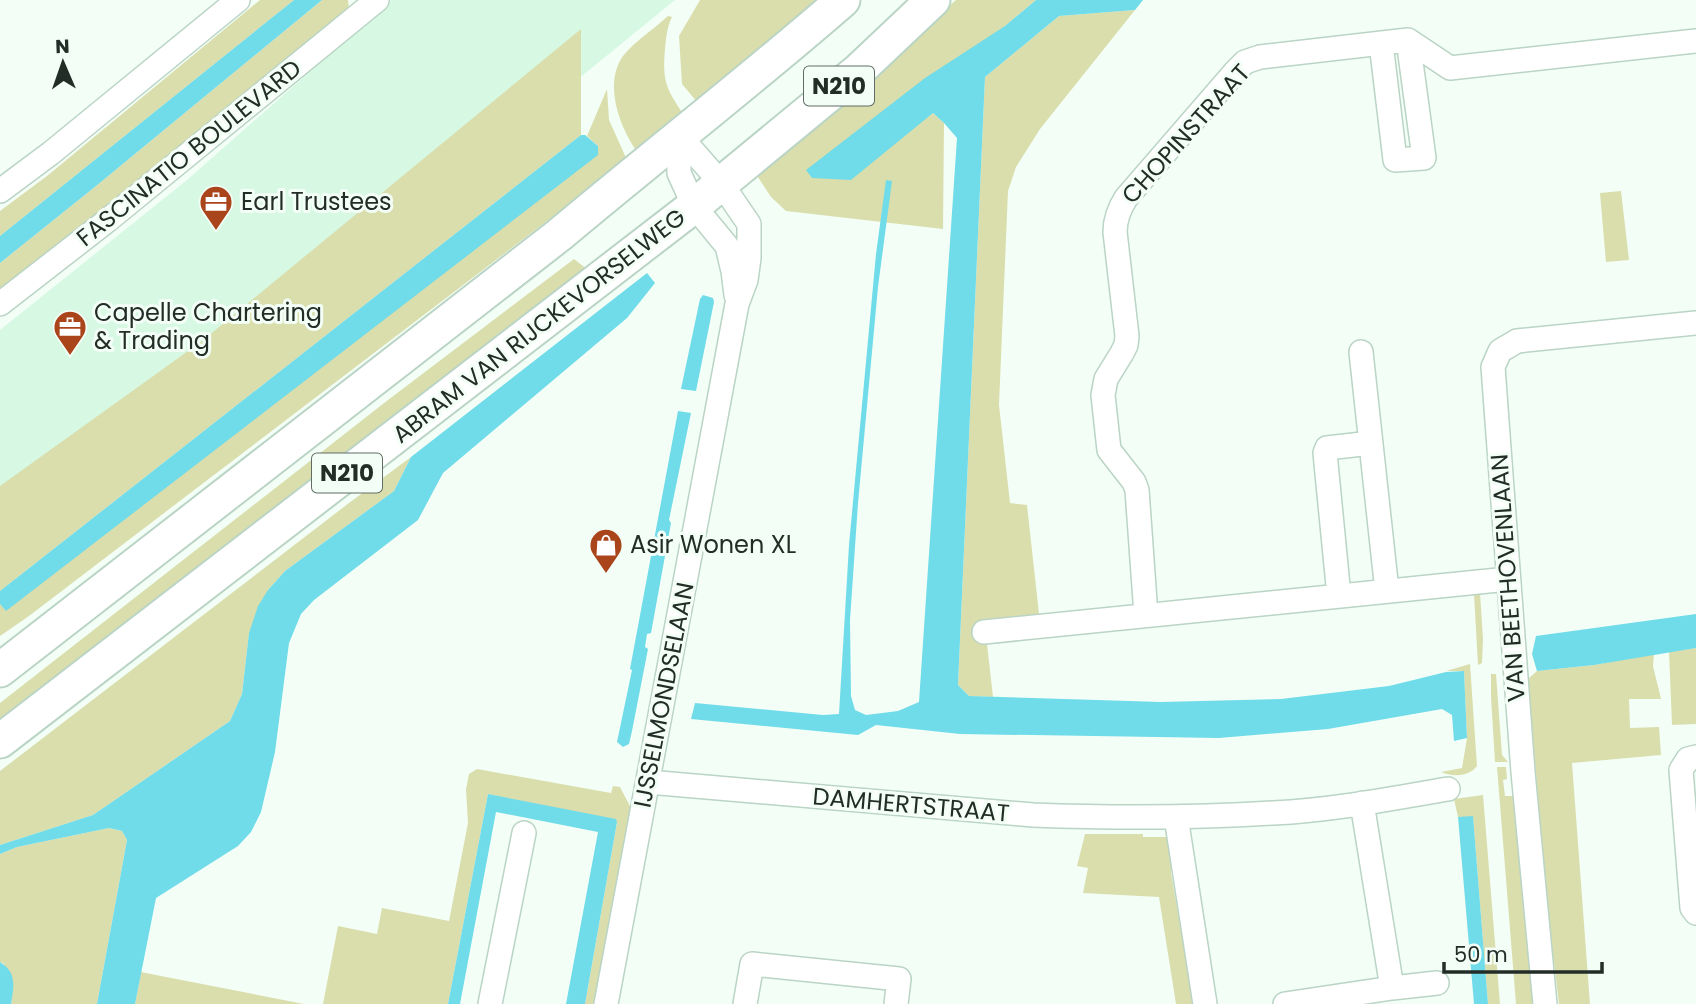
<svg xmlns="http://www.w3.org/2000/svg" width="1696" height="1004" font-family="Poppins,sans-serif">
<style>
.built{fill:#d7f9e4}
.green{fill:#dadeac}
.water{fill:#70dbe9}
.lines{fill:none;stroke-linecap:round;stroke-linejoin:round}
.minor-casing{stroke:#bad4c5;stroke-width:26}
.highway-casing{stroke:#bad4c5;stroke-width:37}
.minor{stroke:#fff;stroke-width:23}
.highway{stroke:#fff;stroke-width:33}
.labels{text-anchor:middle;stroke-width:6;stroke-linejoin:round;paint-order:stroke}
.shield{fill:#f3fef7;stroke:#616c65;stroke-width:2}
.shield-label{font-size:23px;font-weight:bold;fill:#232d27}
.street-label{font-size:24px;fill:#232d27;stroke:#f3fef7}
.poi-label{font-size:24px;fill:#232d27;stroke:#f3fef7;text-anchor:start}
</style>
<rect width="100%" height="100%" fill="#f3fef7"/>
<!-- built -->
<path class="built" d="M 391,0 L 675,0 L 0,551 L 0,330 L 187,180 Z"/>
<!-- green -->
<path class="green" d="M 260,0 L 294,0 L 0,236 L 0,211 L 47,176 Z
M 322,0 L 348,0 L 349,9 L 345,14 L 0,292 L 0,263 L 96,186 Z
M 700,0 L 825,0 L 698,103 L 682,84 L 679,36 Z
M 956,0 L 1036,0 L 1005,26 L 914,127 L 933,113 L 944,123 L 943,229 L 786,211 L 771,197 L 756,174 Z
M 1135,10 L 1040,129 L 1016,167 L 1008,191 L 999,405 L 1010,503 L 1027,505 L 1039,614 L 1005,618 L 1005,632 L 986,635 L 993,697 L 969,696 L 958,685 L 985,77 L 1059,16 Z
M 668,16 L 672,17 C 667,27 666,38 665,49 C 662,84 667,89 685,117 L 638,153 C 620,128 603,84 623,56 C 635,41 654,29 668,16 Z
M 581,29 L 581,135 L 0,591 L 0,486 L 202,341 Z
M 607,89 L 609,120 L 627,160 L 29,616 L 0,636 L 0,604 L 6,610 L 598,146 L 587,136 Z
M 1621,191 L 1629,260 L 1606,262 L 1600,193 Z
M 574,259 L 588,270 L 0,726 L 0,703 L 388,400 Z
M 411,457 L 394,491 L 285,571 L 268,590 L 249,633 L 242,694 L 230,721 L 93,815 L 0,845 L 0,771 L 349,503 Z
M 1480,593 L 1483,639 L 1482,663 L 1478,665 L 1474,594 Z
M 1696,648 L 1696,724 L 1672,725 L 1669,652 Z
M 1654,654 L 1653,666 L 1661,699 L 1629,699 L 1630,728 L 1659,727 L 1661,755 L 1572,763 L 1590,1004 L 1559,1004 L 1547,904 L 1528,679 L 1537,671 L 1594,665 Z
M 1470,664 L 1477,766 C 1469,777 1452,777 1441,772 L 1462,768 L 1467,738 L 1464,671 L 1446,671 Z
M 1491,674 L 1496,674 L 1502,755 L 1508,762 L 1495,762 L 1491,697 Z
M 1497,767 L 1506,767 L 1507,779 L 1503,780 L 1505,796 L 1517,796 L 1533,1004 L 1516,1004 Z
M 477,769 L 611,793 L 613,786 L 620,787 L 632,810 L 596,1004 L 585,1004 L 617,822 L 488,794 L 448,1004 L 323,1004 L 338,926 L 377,934 L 382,908 L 449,921 L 468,823 L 466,789 L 469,774 Z
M 1483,795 L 1500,1004 L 1488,1004 L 1473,817 L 1458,817 L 1454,799 Z
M 109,828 L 122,831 L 127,840 L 97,1004 L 11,1004 L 13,989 L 4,964 L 0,962 L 0,854 L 17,847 Z
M 1085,834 L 1143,834 L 1143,837 L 1167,837 L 1172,866 L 1171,873 L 1194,1004 L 1176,1004 L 1159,897 L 1083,893 L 1088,868 L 1077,866 Z
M 141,972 L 161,976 L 304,1004 L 135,1004 Z"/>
<!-- water -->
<path class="water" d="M 294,0 L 322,0 L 96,186 L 0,263 L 0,236 Z
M 1036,0 L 1143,0 L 1135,10 L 1059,16 L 985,77 L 958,685 L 969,696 L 1161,702 L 1281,699 L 1389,686 L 1446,672 L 1464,671 L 1467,738 L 1454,741 L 1452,715 L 1442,709 L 1328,729 L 1219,738 L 960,734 L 876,725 L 858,735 L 691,719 L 695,703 L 823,715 L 839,714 L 849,545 L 876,254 L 886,180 L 892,181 L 878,287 L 858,503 L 850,620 L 851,696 L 855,710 L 866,715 L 898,711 L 919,702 L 957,138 L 944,123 L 933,113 L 851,180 L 812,178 L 806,170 L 925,78 L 1005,26 Z
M 581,135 L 585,135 L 598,146 L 598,155 L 6,611 L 0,604 L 0,591 Z
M 647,273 L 655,283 L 627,318 L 443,473 L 418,520 L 314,600 L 301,614 L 289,643 L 275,752 L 261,812 L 251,832 L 238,846 L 156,898 L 135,1004 L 97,1004 L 127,840 L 122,831 L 109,828 L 17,847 L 0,854 L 0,845 L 93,815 L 230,721 L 242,694 L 249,633 L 258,606 L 268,590 L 285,571 L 394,491 L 411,457 Z
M 703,295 L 713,298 L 714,302 L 696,391 L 681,389 L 700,299 Z
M 678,411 L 691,413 L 669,520 L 671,523 L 651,633 L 647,634 L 645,647 L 648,649 L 632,731 L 629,744 L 623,747 L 617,742 L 632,670 L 630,669 Z
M 1696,614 L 1696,648 L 1594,665 L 1537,671 L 1532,654 L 1536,636 Z
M 488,794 L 616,819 L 617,822 L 585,1004 L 566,1004 L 598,832 L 496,812 L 460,1004 L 448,1004 Z
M 1473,816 L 1488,1004 L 1474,1004 L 1458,817 Z
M 0,962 C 17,972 14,987 11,1004 L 0,1004 Z"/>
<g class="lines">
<defs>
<path id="minor" d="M 1381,43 L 1395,160 L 1424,158 L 1408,40
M 679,135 L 679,173 L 694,206 L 727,246 L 733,271 L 736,295
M 0,191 L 51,153 L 238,0
M 0,304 L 108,220 L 377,0
M 1361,352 L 1387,591
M 1339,596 L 1325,453 L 1327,448 L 1371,443
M 1146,615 L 1137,490 L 1134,482 L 1109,450 L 1103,395 L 1106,379 L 1122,353 L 1126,345 L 1127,336 L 1115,232 C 1115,219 1119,209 1126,198 L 1235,72 L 1245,62 L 1260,57 L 1408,40 L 1450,68 L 1696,41
M 984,632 L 1508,579
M 1696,757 L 1688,759 L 1681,770 L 1692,908 L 1696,913
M 648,782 L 1033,815 C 1113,818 1193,818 1273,813 C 1332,810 1390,799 1448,789
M 1176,817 L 1205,1004
M 1392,988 L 1437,983
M 490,1004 L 524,833
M 606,1004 L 737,304 L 746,280 L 749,258 L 749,224 L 721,183 L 679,135
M 745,1004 L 752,964 L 899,979 L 896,1004
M 1285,1004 L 1392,988 L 1362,803
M 1545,1004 L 1523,772 L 1493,367 L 1500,351 L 1517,341 L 1696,323"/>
<path id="highway" d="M 0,670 L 559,235 C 653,156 750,81 843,0
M 0,741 L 694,206 L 859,70 L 933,0"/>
</defs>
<!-- minor casing -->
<use href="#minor" class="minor-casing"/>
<!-- highway casing -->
<use href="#highway" class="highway-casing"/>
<!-- minor -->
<use href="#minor" class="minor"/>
<!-- highway -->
<use href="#highway" class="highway"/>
</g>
<!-- icons -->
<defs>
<symbol id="office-pin" viewBox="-11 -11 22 30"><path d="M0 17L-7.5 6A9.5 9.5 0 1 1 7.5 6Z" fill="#aa441a" stroke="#f3fef7"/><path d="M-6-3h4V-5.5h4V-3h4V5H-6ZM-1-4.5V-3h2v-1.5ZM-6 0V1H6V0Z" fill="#fff"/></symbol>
<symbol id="shop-pin" viewBox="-11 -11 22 30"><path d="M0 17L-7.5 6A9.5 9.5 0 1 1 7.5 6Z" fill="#aa441a" stroke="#f3fef7"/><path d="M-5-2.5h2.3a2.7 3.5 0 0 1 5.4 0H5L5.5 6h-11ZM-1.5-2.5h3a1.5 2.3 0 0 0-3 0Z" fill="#fff"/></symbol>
</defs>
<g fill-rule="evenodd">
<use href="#office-pin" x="197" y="183" width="38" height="52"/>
<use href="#office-pin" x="51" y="308" width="38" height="52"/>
<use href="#shop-pin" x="587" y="526" width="38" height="52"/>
</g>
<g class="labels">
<!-- shield labels -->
<g class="shield">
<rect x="804" y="66.5" width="70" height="39" rx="5"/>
<rect x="312" y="453.5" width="70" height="39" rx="5"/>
</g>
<g class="shield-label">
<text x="839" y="94">N210</text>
<text x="347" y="481">N210</text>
</g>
<!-- street labels -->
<g class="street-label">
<text transform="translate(1186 134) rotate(-48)" y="8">CHOPINSTRAAT</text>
<text transform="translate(189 153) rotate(-39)" y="8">FASCINATIO BOULEVARD</text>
<text transform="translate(539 326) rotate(-38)" y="8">ABRAM VAN RIJCKEVORSELWEG</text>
<text transform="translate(1508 578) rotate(-94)" y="8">VAN BEETHOVENLAAN</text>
<text transform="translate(664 695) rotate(-79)" y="8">IJSSELMONDSELAAN</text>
<text transform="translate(911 805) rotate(5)" y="8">DAMHERTSTRAAT</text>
</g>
<!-- poi labels -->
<g class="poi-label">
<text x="241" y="210">Earl Trustees</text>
<text x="94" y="321">Capelle Chartering<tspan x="94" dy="28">&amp; Trading</tspan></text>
<text x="630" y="553">Asir Wonen XL</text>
</g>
</g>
<!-- north arrow -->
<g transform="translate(63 63) rotate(358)" stroke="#f3fef7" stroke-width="5" paint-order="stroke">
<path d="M0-5L12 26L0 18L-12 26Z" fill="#232d27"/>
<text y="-10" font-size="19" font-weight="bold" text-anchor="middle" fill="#232d27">N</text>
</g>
<!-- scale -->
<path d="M1444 962v10h158v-10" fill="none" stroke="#232d27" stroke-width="3.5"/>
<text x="1454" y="962" font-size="21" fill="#232d27" stroke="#f3fef7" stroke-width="5" paint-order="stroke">50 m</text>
</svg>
